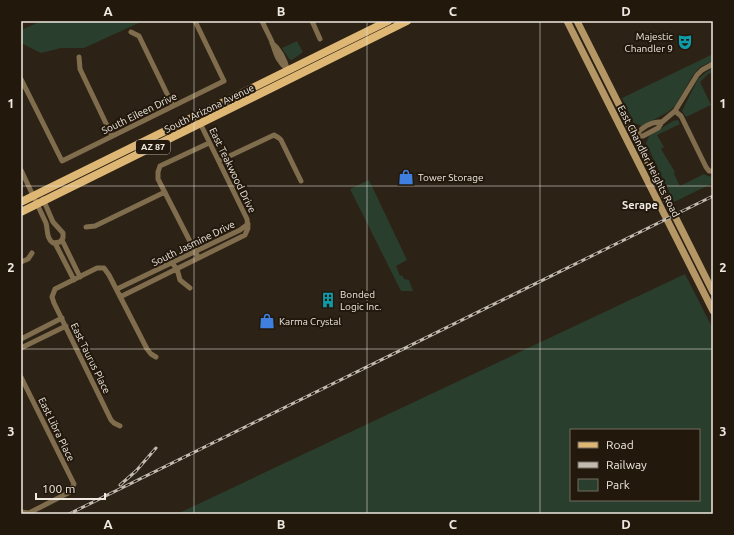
<svg xmlns="http://www.w3.org/2000/svg" width="734" height="535" font-family="Ubuntu,sans-serif">
<style>
.green{fill:#2a3e2d;fill-rule:evenodd}
.lines{fill:none;stroke-linecap:round;stroke-linejoin:round}
.street{stroke:#806d4e;stroke-width:5}
.secondary{stroke:#b59765;stroke-width:7}
.primary{stroke:#deb775;stroke-width:8}
.rail-casing{stroke:#c3bbb2;stroke-width:3}
.rail{stroke:#22180c;stroke-width:1.5;stroke-dasharray:4.5;stroke-linecap:butt}
.grid{fill:none;stroke:#f0e9e1;stroke-width:1;stroke-opacity:0.55}
.labels{text-anchor:middle;stroke-width:4;stroke-linejoin:round;paint-order:stroke}
.shield{fill:#22180c;stroke:#b2aaa1;stroke-width:1}
.shield-label{font-size:9px;font-weight:bold;fill:#f0e9e1}
.poi-label{font-size:10px;fill:#f0e9e1;stroke:#22180c;text-anchor:start}
.street-label{font-size:10px;fill:#f0e9e1;stroke:#22180c}
.neighbourhood-label{font-size:11px;font-weight:bold;fill:#f0e9e1;stroke:#22180c}
.neatline{fill:none;stroke:#f0e9e1;stroke-width:1.5}
.grid-label{font-size:13px;text-anchor:middle;font-weight:bold;fill:#f0e9e1}
</style>
<rect width="100%" height="100%" fill="#2c2215"/>
<!-- green -->
<path class="green" d="M 54,21 L 143,21 L 84,48 L 61,48 L 41,53 L 21,43 L 21,30 L 39,22 Z
M 297,41 L 303,52 L 292,60 L 289,59 L 282,48 Z
M 713,54 L 713,61 L 700,67 L 693,75 L 675,106 L 668,112 L 642,126 L 634,123 L 622,98 Z
M 713,68 L 713,72 L 708,74 L 700,82 L 711,105 L 686,117 L 682,111 L 698,79 L 705,73 Z
M 678,120 L 680,124 L 657,135 L 664,147 L 661,149 L 675,172 L 674,174 L 680,186 L 704,174 L 708,176 L 713,177 L 713,183 L 674,202 L 646,143 L 649,136 L 673,121 Z
M 369,180 L 407,260 L 396,266 L 400,276 L 402,275 L 404,279 L 409,280 L 413,291 L 401,291 L 350,189 Z
M 685,274 L 713,329 L 713,514 L 177,514 ZM 571,430 L 699,430 L 699,500 L 571,500 Z"/>
<g class="lines">
<!-- street -->
<path class="street" d="M 262,21 C 265,28 269,35 272,42 C 276,54 277,61 288,70
M 312,21 L 320,39
M 131,32 L 139,36 L 173,106
M 272,43 C 281,50 285,60 288,71
M 79,57 L 80,69 L 112,136
M 21,79 L 62,161 L 224,81 L 195,21
M 675,111 L 681,116 L 683,120 L 706,167 L 709,171 L 713,171
M 635,136 L 643,136 L 658,128 L 662,122 L 675,111 L 697,75 L 702,70 L 713,64
M 635,136 C 641,128 651,121 662,122
M 219,161 L 274,135 L 279,138 L 281,140 L 301,181
M 21,170 L 46,223 C 48,230 46,238 53,243 L 60,242 L 63,238 L 63,233 L 53,222 L 43,199
M 86,227 L 95,226 L 165,192
M 62,240 L 80,277
M 55,243 L 74,280
M 198,257 L 158,179 L 158,172 L 160,166 L 209,143
M 21,262 L 28,259 L 32,253
M 172,263 L 177,269 L 180,280 L 190,288
M 117,289 L 240,230 L 248,224
M 120,297 L 245,235 L 248,228 L 247,219 L 200,123
M 21,339 L 62,318
M 21,348 L 66,326
M 21,377 L 74,484 L 70,492 L 29,513 L 21,512
M 120,426 L 114,423 L 111,420 L 54,303 L 52,297 L 55,289 L 97,268 L 104,268 L 109,275 L 147,349 L 151,354 L 156,357"/>
<!-- secondary -->
<path class="secondary" d="M 567,21 L 713,311
M 577,21 L 713,292"/>
<!-- primary -->
<path class="primary" d="M 21,202 L 388,21
M 21,212 L 407,21"/>
<defs>
<path id="rail" d="M 120,485 L 136,471 L 156,448
M 69,514 L 713,196"/>
</defs>
<!-- rail casing -->
<use href="#rail" class="rail-casing"/>
<!-- rail -->
<use href="#rail" class="rail"/>
</g>
<!-- grid -->
<path class="grid" d="M 194,21 L 194,514M 367,21 L 367,514M 540,21 L 540,514M 21,186 L 713,186M 21,349 L 713,349"/>
<!-- icons -->
<defs>
<symbol id="theatre-bare" viewBox="-9 -9 18 18"><path d="M-5-5.5Q0-4 5-5.5V0Q5 5 0 6Q-5 5-5 0ZM-3.3-2.5H-1v1.5H-3.3ZM1-2.5H3.3v1.5H1ZM-2.8 1Q0 5.5 2.8 1Z" fill="#0f9aa8" stroke="#22180c" stroke-width="2.5" paint-order="stroke"/></symbol>
<symbol id="shop-bare" viewBox="-9 -9 18 18"><path d="M-5-2.5h2.3a2.7 3.5 0 0 1 5.4 0H5L5.5 6h-11ZM-1.5-2.5h3a1.5 2.3 0 0 0-3 0Z" fill="#3f7fe0" stroke="#22180c" stroke-width="2.5" paint-order="stroke"/></symbol>
<symbol id="building-bare" viewBox="-9 -9 18 18"><path d="M-4-6H4V6H1V3H-1V6H-4ZM-2.5-4.3h1.7v1.8h-1.7ZM.8-4.3h1.7v1.8H.8ZM-2.5-1h1.7V.8h-1.7ZM.8-1h1.7V.8H.8Z" fill="#0f9aa8" stroke="#22180c" stroke-width="2.5" paint-order="stroke"/></symbol>
</defs>
<g fill-rule="evenodd">
<use href="#theatre-bare" x="674" y="31" width="22" height="22"/>
<use href="#shop-bare" x="395" y="166" width="22" height="22"/>
<use href="#building-bare" x="317" y="289" width="22" height="22"/>
<use href="#shop-bare" x="256" y="310" width="22" height="22"/>
</g>
<g class="labels">
<!-- shield labels -->
<rect class="shield" x="136" y="140" width="34" height="14" rx="3"/>
<g class="shield-label">
<text x="153" y="150">AZ 87</text>
</g>
<!-- poi labels -->
<g class="poi-label">
<text x="673" y="40" text-anchor="end">Majestic<tspan x="673" dy="12">Chandler 9</tspan></text>
<text x="418" y="181">Tower Storage</text>
<text x="340" y="298">Bonded<tspan x="340" dy="12">Logic Inc.</tspan></text>
<text x="279" y="325">Karma Crystal</text>
</g>
<!-- street labels -->
<g class="street-label">
<text transform="translate(209 108) rotate(-26)" y="4">South Arizona Avenue</text>
<text transform="translate(139 113) rotate(-26)" y="4">South Eileen Drive</text>
<text transform="translate(649 161) rotate(63)" y="4">East Chandler Heights Road</text>
<text transform="translate(233 170) rotate(64)" y="4">East Teakwood Drive</text>
<text transform="translate(193 243) rotate(-26)" y="4">South Jasmine Drive</text>
<text transform="translate(91 358) rotate(64)" y="4">East Taurus Place</text>
<text transform="translate(57 429) rotate(64)" y="4">East Libra Place</text>
</g>
<!-- neighbourhood labels -->
<g class="neighbourhood-label">
<text x="640" y="209">Serape</text>
</g>
</g>
<!-- border -->
<rect width="734" height="535" fill="none" stroke="#22180c" stroke-width="44"/>
<!-- legend -->
<rect x="570" y="429" width="130" height="72" fill="#22180c" stroke="#746c61"/>
<rect x="578" y="442" width="20" height="6" fill="#deb775" stroke="#746c61"/>
<text x="606" y="449" font-size="12" fill="#f0e9e1">Road</text>
<rect x="578" y="462" width="20" height="6" fill="#c3bbb2" stroke="#746c61"/>
<text x="606" y="469" font-size="12" fill="#f0e9e1">Railway</text>
<rect x="578" y="479" width="20" height="12" fill="#2a3e2d" stroke="#746c61"/>
<text x="606" y="489" font-size="12" fill="#f0e9e1">Park</text>
<!-- scale -->
<path d="M36 493v6h69v-6" fill="none" stroke="#f0e9e1" stroke-width="2"/>
<text x="42" y="493" font-size="12" fill="#f0e9e1" stroke="#22180c" stroke-width="3" paint-order="stroke">100 m</text>
<rect x="22" y="22" width="690" height="491" class="neatline"/>
<g class="grid-label">
<text x="108" y="16">A</text>
<text x="281" y="16">B</text>
<text x="453" y="16">C</text>
<text x="626" y="16">D</text>
<text x="11" y="108">1</text>
<text x="723" y="108">1</text>
<text x="11" y="272">2</text>
<text x="723" y="272">2</text>
<text x="11" y="436">3</text>
<text x="723" y="436">3</text>
<text x="108" y="529">A</text>
<text x="281" y="529">B</text>
<text x="453" y="529">C</text>
<text x="626" y="529">D</text>
</g>
</svg>
